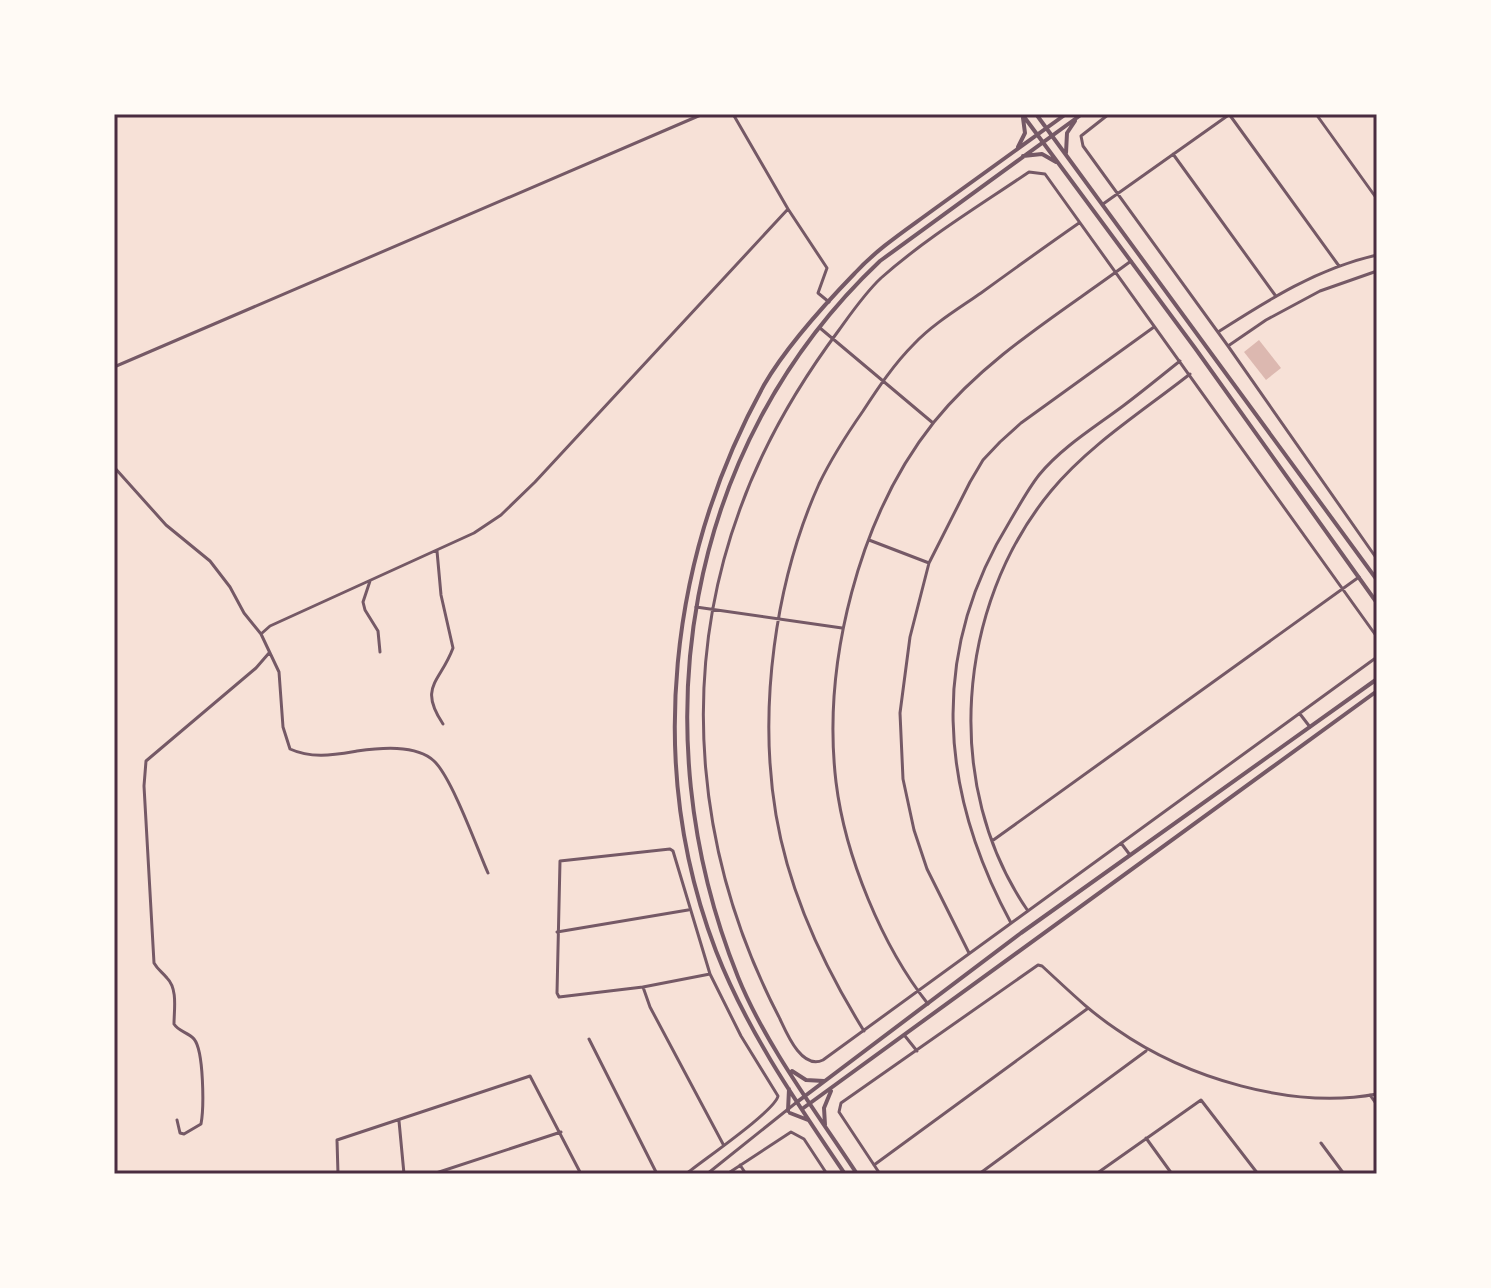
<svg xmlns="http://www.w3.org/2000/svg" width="1491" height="1288" font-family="Jost,sans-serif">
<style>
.water{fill:#dcb8b0}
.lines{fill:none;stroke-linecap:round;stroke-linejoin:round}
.minor{stroke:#755966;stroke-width:3}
.tertiary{stroke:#755966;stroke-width:4}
.neatline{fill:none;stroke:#4a2c40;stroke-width:3}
</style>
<rect width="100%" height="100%" fill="#f7e1d7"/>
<!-- water -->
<path class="water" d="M 1259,340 L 1281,368 L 1266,380 L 1244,352 Z"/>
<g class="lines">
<!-- minor -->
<path class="minor" d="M 1109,114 L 1081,136 L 1083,146 L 1228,346 L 1377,559
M 1229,114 L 1339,266
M 1316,114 L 1377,199
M 1173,154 L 1275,295
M 1103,204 L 1230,114
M 788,209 L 827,268 L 818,293 L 829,302
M 820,328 L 933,423
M 1218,332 C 1268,300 1318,268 1377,255
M 1228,346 L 1266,320 L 1320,291 L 1377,271
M 114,367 L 703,114
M 114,467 L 166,525 L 210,561 L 230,587 L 244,613 L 261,634 L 279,672 L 283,727 L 290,749 C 312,759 333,755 357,751 C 379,748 416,744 434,761 C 452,778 477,848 488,873
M 869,540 L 929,563
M 437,551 L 441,595 L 453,648 C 440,683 418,686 443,724
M 370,581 L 363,602 L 365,610 L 378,631 L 380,652
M 696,607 L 842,628
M 261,634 L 270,626 L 474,533 L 501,515 L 535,482 L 788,209 L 733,114
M 1377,637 L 1045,174 L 1029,172 C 979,206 926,238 881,278 C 865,293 852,312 839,330 C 798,385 763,445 740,509 C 678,678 697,860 780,1019 C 787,1034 802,1070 823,1060 L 1377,657
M 1300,714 L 1310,727
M 992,841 L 1359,577
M 1121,843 L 1130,855
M 1028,911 C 942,787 956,606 1051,491 C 1089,445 1143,411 1190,374
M 1011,923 C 939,790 929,652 1010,521 C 1019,506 1028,489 1039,475 C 1062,447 1095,427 1123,406 C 1143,391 1161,376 1180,361
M 557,932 L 688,910
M 969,953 L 927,869 L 914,830 L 903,779 L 900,713 L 910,637 L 929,563 L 970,482 L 983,460 L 1000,442 L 1021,423 L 1154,327
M 643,987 L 650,1007 L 723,1144
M 928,1004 C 882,946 845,856 836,782 C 822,663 859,516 934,422 C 987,356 1064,311 1131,261
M 864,1031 C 823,965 789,892 776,815 C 758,708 775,582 819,484 C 831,459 847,434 863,411 C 878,388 894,364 914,344 C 933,324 958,309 981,293 C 1014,269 1046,246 1079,223
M 905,1036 L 917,1051
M 589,1039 L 657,1174
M 1370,1095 L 1377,1105
M 177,1120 L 180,1133 L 184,1134 L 201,1124 C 204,1108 204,1051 194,1039 C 188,1032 179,1032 174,1024 C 174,1010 178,989 167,978 C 162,972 158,970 154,963 L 144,786 L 146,761 L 256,668 L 269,653
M 399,1121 L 404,1174
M 1146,1138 L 1172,1174
M 1321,1143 L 1344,1174
M 740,1165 L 746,1174
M 874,1165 L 1087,1009
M 338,1174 L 337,1140 L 530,1076 L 581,1174
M 433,1174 L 561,1132
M 686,1174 C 703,1160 775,1111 778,1096 L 741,1036 L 710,974 L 673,851 L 670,849 L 560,861 L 557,993 L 559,997 L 643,987 L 710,974
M 707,1174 L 797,1102
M 727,1174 L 791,1132 L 804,1139 L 827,1174
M 880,1174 L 839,1112 L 841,1103 L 1038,965 L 1042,966 C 1066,988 1089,1011 1116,1029 C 1186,1078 1292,1110 1377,1094
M 979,1174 L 1146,1051
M 1096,1174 L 1201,1100 L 1258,1174"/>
<!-- tertiary -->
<path class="tertiary" d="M 1022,114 L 1195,348 L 1377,603
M 1036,114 L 1377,580
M 1018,147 L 1025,133 L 1023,118
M 1066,153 L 1067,133 L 1075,121
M 1023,156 L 1042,154 L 1056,162
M 792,1071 L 806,1080 L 824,1081
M 797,1102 L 1021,933 L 1377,679
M 802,1109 L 1377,691
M 788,1111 L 789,1089
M 790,1113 L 808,1120
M 825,1125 L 824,1108 L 831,1091
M 845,1174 C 797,1103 747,1031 716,951 C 645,766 669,557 764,385 C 786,347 824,305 855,273 C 878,248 906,230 933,210 C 977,178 1022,146 1066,114
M 857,1174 C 817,1113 765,1044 738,977 C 639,731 684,446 880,261 L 1082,114"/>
</g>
<!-- border -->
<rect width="1491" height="1288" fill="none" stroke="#fffaf5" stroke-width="232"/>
<rect x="116" y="116" width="1259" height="1056" class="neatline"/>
</svg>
